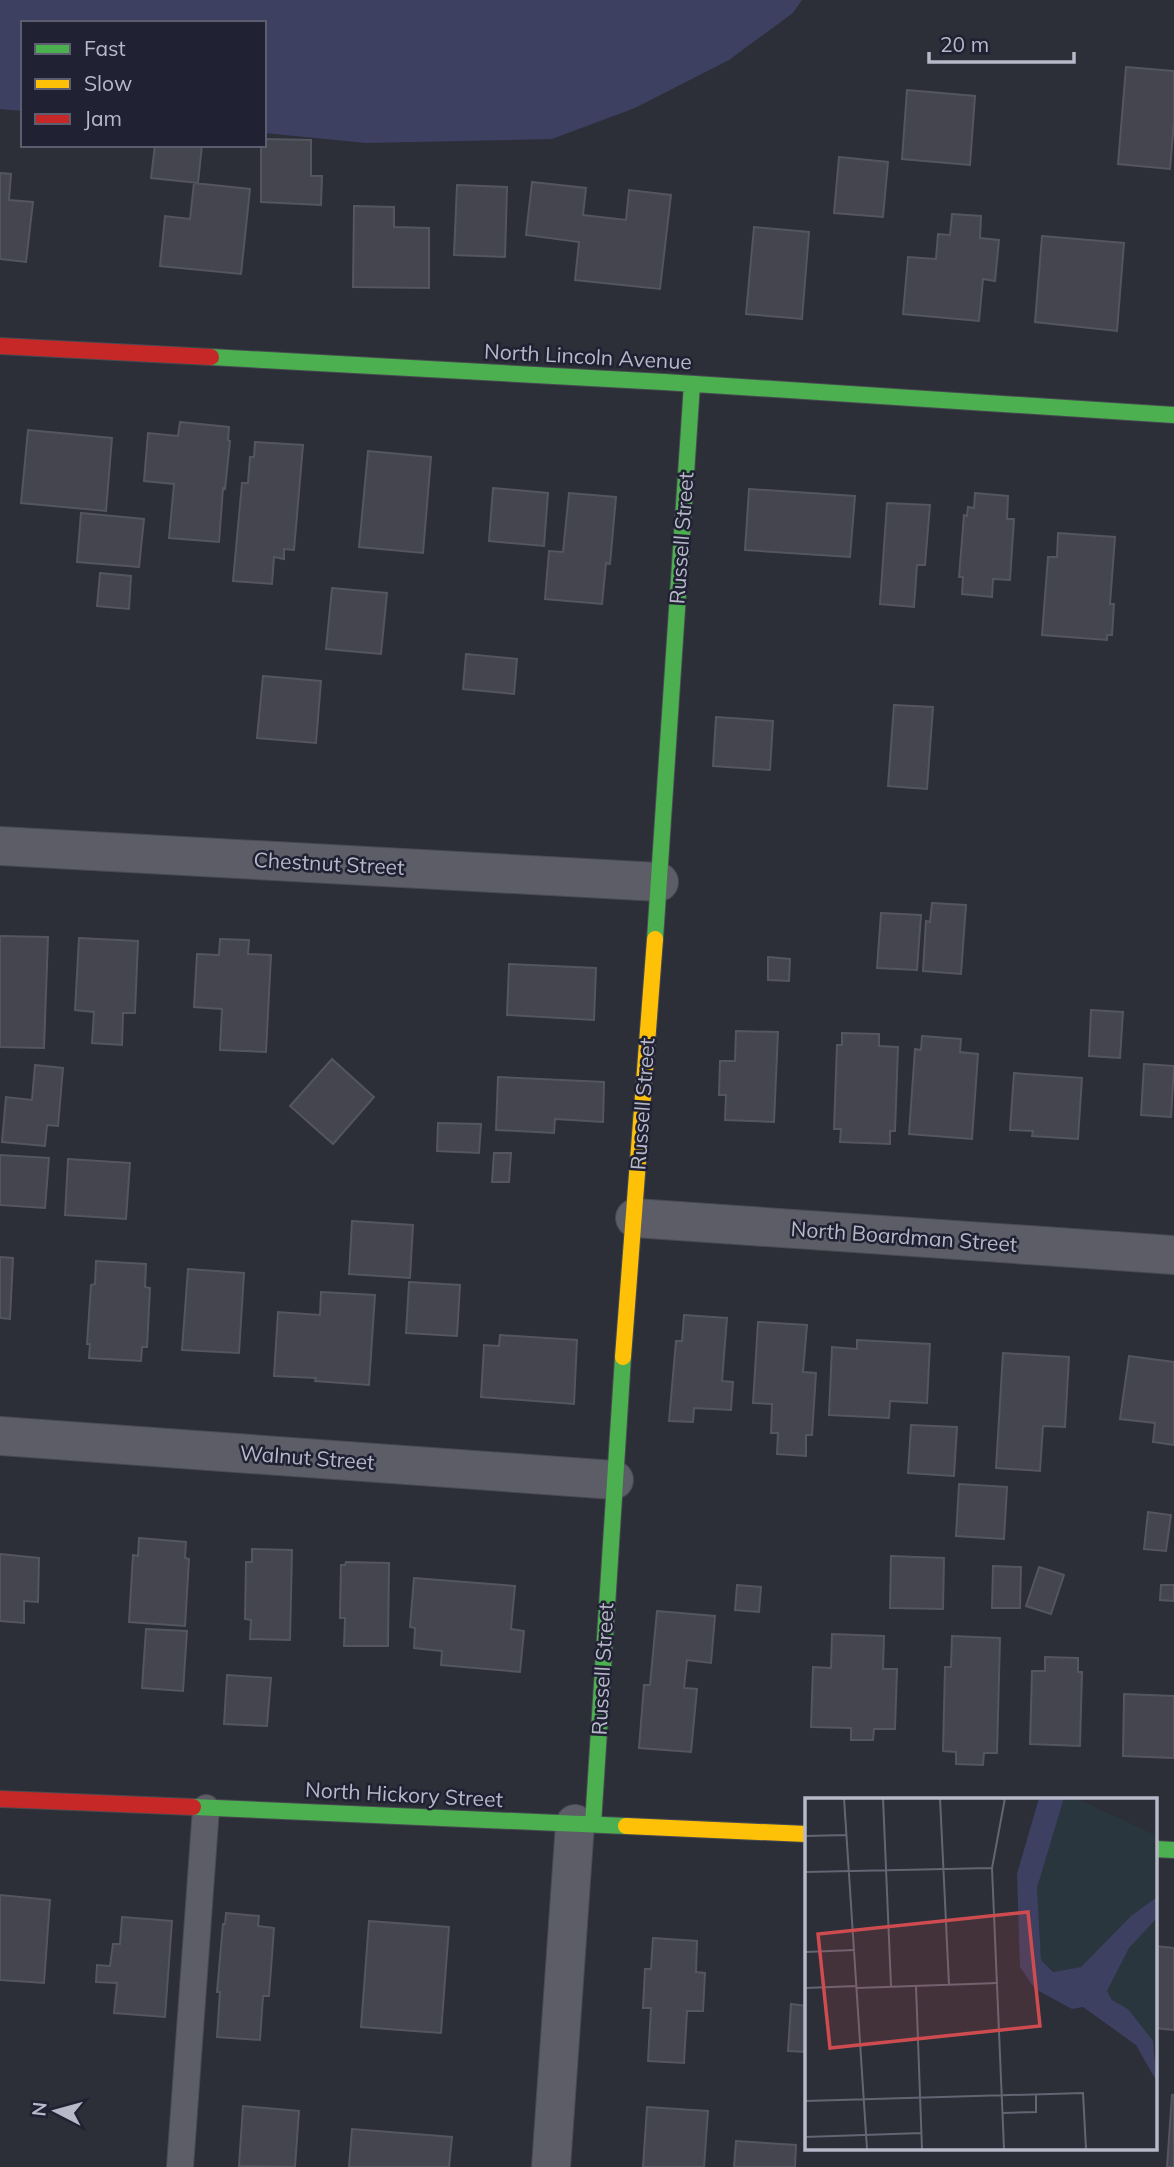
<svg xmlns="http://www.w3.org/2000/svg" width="1174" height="2167" font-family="Mulish,sans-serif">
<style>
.water{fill:#3d4060}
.building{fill:#44454e;stroke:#545560;stroke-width:2}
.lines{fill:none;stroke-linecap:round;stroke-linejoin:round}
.lane-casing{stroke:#484a51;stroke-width:28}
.street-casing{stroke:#484a51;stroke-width:40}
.fast-casing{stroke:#484a51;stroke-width:18}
.slow-casing{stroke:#484a51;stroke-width:18}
.jam-casing{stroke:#484a51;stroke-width:18}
.lane{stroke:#5c5d66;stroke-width:26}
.street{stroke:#5c5d66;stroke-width:38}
.fast{stroke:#4caf50;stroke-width:16}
.slow{stroke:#ffc107;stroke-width:16}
.jam{stroke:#c62828;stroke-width:16}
.labels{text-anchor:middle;stroke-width:5;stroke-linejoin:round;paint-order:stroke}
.street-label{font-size:21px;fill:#b7b8c8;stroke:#202233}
.inset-road{fill:none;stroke:#646572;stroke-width:2}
.view{fill:#ce4c50;fill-opacity:0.15;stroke:#ce4c50;stroke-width:3.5}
.inset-edge{fill:none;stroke:#b7b8c8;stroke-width:3.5}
</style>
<rect width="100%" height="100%" fill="#2c2e38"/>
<!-- water -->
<path class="water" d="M 0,0 L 802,0 L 793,13 L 729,60 L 635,108 L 552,139 L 366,143 L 264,133 L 264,23 L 23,23 L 23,111 L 0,109 Z"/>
<!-- building -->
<path class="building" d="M 1126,67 L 1174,71 L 1174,121 L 1170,169 L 1118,164 Z
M 907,90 L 975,96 L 970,165 L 902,159 Z
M 264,139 L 311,140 L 311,176 L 322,176 L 321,205 L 261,202 L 261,145 L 264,145 Z
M 155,145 L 202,145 L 198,183 L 151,178 Z
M 839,157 L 888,162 L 883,217 L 834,213 Z
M 0,173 L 11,174 L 9,200 L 33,202 L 26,262 L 0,259 Z
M 532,182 L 586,188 L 583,215 L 626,220 L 629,190 L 671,195 L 660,289 L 575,280 L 579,242 L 526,235 Z
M 194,183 L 250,189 L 241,274 L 160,266 L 165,216 L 190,219 Z
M 457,185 L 507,187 L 505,257 L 454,255 Z
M 354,206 L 394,207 L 394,227 L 429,228 L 429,288 L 353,287 Z
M 952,214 L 981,216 L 980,238 L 999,240 L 995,281 L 983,279 L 979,321 L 903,314 L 908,257 L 936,259 L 938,234 L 950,235 Z
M 754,227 L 809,232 L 802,319 L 746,314 Z
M 1042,236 L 1124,243 L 1117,331 L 1035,322 Z
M 180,422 L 229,427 L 228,440 L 230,441 L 225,489 L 223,488 L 219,542 L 169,538 L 174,484 L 144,481 L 148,433 L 178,436 Z
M 28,430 L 112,438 L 106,511 L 21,503 Z
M 255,442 L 303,445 L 294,550 L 284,549 L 284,559 L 274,557 L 272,584 L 233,581 L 242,483 L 248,483 L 250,457 L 254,457 Z
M 368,451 L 431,457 L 423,553 L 359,547 Z
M 493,488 L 548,493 L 544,546 L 489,541 Z
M 749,489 L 855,496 L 850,557 L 745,550 Z
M 569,493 L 616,497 L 610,564 L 606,563 L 602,604 L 545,599 L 549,551 L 563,552 Z
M 975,493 L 1008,496 L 1007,519 L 1014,519 L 1010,580 L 993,579 L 992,597 L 962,594 L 963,577 L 959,577 L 964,515 L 967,516 L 968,507 L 974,508 Z
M 887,503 L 930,505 L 925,565 L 917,565 L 914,607 L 880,604 Z
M 81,513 L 144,519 L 139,567 L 77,562 Z
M 1058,533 L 1115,537 L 1110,604 L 1114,604 L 1112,635 L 1107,635 L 1107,640 L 1042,635 L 1048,557 L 1057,557 Z
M 100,573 L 131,576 L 129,609 L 97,606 Z
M 332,588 L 387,593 L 381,654 L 326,649 Z
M 466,654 L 517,659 L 514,694 L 463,689 Z
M 263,676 L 321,681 L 316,743 L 257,738 Z
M 894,705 L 933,707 L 927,789 L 888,786 Z
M 716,717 L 773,721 L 770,770 L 713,766 Z
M 932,903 L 966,905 L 961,974 L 923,971 L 926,921 L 930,922 Z
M 881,913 L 921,915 L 917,970 L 877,968 Z
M 0,936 L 48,937 L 44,1048 L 0,1047 Z
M 79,938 L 138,941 L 135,1013 L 123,1013 L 122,1045 L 92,1043 L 94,1012 L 75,1010 Z
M 220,939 L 249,940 L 248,954 L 271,955 L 266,1052 L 220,1050 L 222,1009 L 194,1007 L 197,954 L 219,955 Z
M 768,957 L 790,959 L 789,981 L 768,980 Z
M 509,964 L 596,968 L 594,1020 L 507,1015 Z
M 1091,1010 L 1123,1012 L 1120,1058 L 1089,1056 Z
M 736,1031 L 778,1032 L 774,1122 L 725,1120 L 726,1095 L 719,1095 L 720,1061 L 735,1061 Z
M 842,1033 L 879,1034 L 879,1046 L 898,1047 L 895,1131 L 890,1131 L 890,1144 L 840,1142 L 841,1129 L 834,1129 L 837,1045 L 842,1045 Z
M 922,1036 L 961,1039 L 960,1052 L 978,1054 L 972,1139 L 909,1134 L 915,1049 L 921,1050 Z
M 332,1059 L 374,1097 L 333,1144 L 290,1106 Z
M 1144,1064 L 1174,1066 L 1171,1117 L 1141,1115 Z
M 35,1065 L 63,1068 L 58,1126 L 47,1125 L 45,1146 L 2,1142 L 6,1097 L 32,1100 Z
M 1014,1073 L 1082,1078 L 1078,1139 L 1032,1136 L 1033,1131 L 1010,1130 Z
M 498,1077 L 604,1082 L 603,1122 L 555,1119 L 554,1133 L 496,1130 Z
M 438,1123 L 481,1124 L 479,1153 L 437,1151 Z
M 494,1153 L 511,1153 L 509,1182 L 492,1182 Z
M 0,1155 L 49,1158 L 45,1208 L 0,1205 Z
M 68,1159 L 130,1163 L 126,1219 L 65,1215 Z
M 352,1221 L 413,1225 L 410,1278 L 349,1274 Z
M 0,1257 L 13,1258 L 10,1319 L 0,1318 Z
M 96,1261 L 146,1264 L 145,1287 L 150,1288 L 147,1347 L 142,1347 L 141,1361 L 89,1358 L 90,1344 L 87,1344 L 91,1285 L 95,1284 Z
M 188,1269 L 244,1273 L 239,1353 L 182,1350 Z
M 409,1282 L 460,1285 L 457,1336 L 406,1333 Z
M 321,1292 L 375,1295 L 369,1385 L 315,1381 L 316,1378 L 274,1376 L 278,1312 L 320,1315 Z
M 684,1315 L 727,1318 L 722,1381 L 733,1382 L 731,1410 L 694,1408 L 693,1422 L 669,1421 L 676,1341 L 682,1341 Z
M 758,1322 L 807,1325 L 803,1372 L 816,1373 L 812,1435 L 806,1435 L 806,1456 L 777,1454 L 778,1433 L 771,1433 L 772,1404 L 753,1403 Z
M 500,1335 L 577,1340 L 574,1404 L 481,1397 L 484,1345 L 499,1346 Z
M 857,1340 L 930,1344 L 927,1403 L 890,1401 L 889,1418 L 829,1415 L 832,1347 L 857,1349 Z
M 1003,1353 L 1069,1357 L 1065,1427 L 1043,1426 L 1040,1471 L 996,1468 Z
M 1129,1356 L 1174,1362 L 1174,1445 L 1153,1442 L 1155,1423 L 1120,1419 Z
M 911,1425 L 957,1427 L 954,1476 L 908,1473 Z
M 959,1484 L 1007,1487 L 1004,1539 L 956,1536 Z
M 1148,1512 L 1171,1515 L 1166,1551 L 1144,1549 Z
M 139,1538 L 186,1542 L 185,1558 L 189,1559 L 185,1626 L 129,1622 L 133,1555 L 138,1556 Z
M 252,1549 L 292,1550 L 290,1640 L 250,1639 L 251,1620 L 245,1619 L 246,1562 L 252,1562 Z
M 0,1554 L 39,1558 L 38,1602 L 24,1601 L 24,1623 L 0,1621 Z
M 891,1556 L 944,1558 L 943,1609 L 890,1608 Z
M 346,1562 L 389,1563 L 388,1646 L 344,1646 L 345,1618 L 340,1618 L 341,1565 L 345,1565 Z
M 993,1566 L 1021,1567 L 1020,1608 L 992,1608 Z
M 1039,1567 L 1064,1575 L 1051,1614 L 1026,1606 Z
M 414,1578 L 515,1586 L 511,1629 L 524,1631 L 520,1672 L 441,1665 L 442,1651 L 414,1648 L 415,1628 L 410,1627 Z
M 737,1585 L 761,1587 L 759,1612 L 735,1610 Z
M 1161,1585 L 1174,1585 L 1174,1601 L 1160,1600 Z
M 657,1611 L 715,1616 L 711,1663 L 687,1660 L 684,1688 L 697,1689 L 691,1752 L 639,1748 L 644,1685 L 650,1685 Z
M 146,1629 L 187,1631 L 183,1691 L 142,1688 Z
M 832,1634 L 884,1636 L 883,1669 L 897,1669 L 895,1729 L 874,1729 L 873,1740 L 851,1740 L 851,1728 L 811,1727 L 813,1667 L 831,1668 Z
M 952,1636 L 1000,1638 L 997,1753 L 984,1753 L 983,1765 L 956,1764 L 956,1752 L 943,1751 L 945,1667 L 951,1667 Z
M 1045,1657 L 1078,1658 L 1078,1672 L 1082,1672 L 1080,1746 L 1030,1744 L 1032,1671 L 1045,1671 Z
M 227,1675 L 271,1678 L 267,1726 L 224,1724 Z
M 1124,1694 L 1174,1696 L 1174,1758 L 1123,1756 Z
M 0,1895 L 50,1900 L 44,1983 L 0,1980 Z
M 226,1913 L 259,1916 L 258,1926 L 274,1928 L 269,1996 L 263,1996 L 260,2040 L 217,2037 L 220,1992 L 217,1992 L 223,1924 L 225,1924 Z
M 122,1917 L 172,1921 L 165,2017 L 114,2013 L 117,1983 L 96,1982 L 97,1965 L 110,1966 L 113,1944 L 120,1944 Z
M 369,1921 L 449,1927 L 441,2033 L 361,2027 Z
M 653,1938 L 697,1941 L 696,1972 L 705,1973 L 703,2011 L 687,2011 L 684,2063 L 648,2061 L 651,2008 L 643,2008 L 645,1969 L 651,1969 Z
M 1155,1946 L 1174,1948 L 1174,2030 L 1155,2028 Z
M 791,2004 L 806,2006 L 806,2052 L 788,2051 Z
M 1172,2095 L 1174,2095 L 1174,2167 L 1167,2167 Z
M 243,2106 L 299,2111 L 295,2167 L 239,2166 Z
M 647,2107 L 708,2111 L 704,2167 L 643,2167 Z
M 352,2129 L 452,2137 L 449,2167 L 349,2167 Z
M 736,2141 L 796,2145 L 795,2167 L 734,2167 Z"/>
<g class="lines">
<defs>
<path id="lane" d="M 180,2167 L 206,1808"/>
<path id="street" d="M 0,846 L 659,882
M 635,1218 L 1174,1255
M 0,1436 L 614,1480
M 551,2167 L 575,1824"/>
<path id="fast" d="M 211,357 L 664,382 L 1174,415
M 655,939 L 692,384
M 193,1807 L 626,1826
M 593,1824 L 623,1357
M 1155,1849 L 1174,1850"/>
<path id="slow" d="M 623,1357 L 655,939
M 626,1826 L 806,1834"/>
<path id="jam" d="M 0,346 L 211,357
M 0,1799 L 193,1807"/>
</defs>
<!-- lane casing -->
<use href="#lane" class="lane-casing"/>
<!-- street casing -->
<use href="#street" class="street-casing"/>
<!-- fast casing -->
<use href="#fast" class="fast-casing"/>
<!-- slow casing -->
<use href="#slow" class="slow-casing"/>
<!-- jam casing -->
<use href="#jam" class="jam-casing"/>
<!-- lane -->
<use href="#lane" class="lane"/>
<!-- street -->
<use href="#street" class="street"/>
<!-- fast -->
<use href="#fast" class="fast"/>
<!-- slow -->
<use href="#slow" class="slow"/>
<!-- jam -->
<use href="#jam" class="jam"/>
</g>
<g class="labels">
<!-- street labels -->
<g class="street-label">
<text transform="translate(588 357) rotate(3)" y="7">North Lincoln Avenue</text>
<text transform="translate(682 538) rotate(-86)" y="7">Russell Street</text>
<text transform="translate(329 864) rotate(3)" y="7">Chestnut Street</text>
<text transform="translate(643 1104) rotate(-86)" y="7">Russell Street</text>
<text transform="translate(904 1237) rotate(4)" y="7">North Boardman Street</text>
<text transform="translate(307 1458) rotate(4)" y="7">Walnut Street</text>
<text transform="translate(603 1669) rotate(-87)" y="7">Russell Street</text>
<text transform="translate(404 1795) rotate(3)" y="7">North Hickory Street</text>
</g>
</g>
<!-- overview -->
<g transform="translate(805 1798)">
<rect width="352" height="352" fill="#2c2e38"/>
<path d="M 259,0 L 271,0 L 352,38 L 352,99 L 326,118 L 276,169 L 248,174 L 236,162 L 232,90 ZM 352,120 L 352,253 L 323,211 L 307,202 L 301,193 L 324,150 Z" fill="#2a363e"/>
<path d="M 234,0 L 259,0 L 232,90 L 236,162 L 248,174 L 276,169 L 326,118 L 352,99 L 352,120 L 324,150 L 302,193 L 307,202 L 323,211 L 348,243 L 352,284 L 331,247 L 278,209 L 267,211 L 230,191 L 215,169 L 212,76 Z" fill="#3d4060"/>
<path class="inset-road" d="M 39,0 L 62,351M 78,0 L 86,188M 135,0 L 144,187M 0,38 L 42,37M 0,74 L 187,70M 0,154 L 50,152M 111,188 L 117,351M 0,190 L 52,188M 52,190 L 193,185M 0,303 L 278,295 L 281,351M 198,315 L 231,314 L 231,296M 0,339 L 117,335M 199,351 L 187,70 L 200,0"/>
<path class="view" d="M 223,114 L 235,228 L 25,250 L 13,136 Z"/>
<rect width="352" height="352" class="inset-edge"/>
</g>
<!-- legend -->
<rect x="21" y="21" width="245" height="126" fill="#202233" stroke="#5c5e6f" stroke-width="2"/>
<rect x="35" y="44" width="35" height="10" fill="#4caf50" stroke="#5c5e6f" stroke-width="2"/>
<text x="84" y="56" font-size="21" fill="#b7b8c8">Fast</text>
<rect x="35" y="79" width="35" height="10" fill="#ffc107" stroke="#5c5e6f" stroke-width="2"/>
<text x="84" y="91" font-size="21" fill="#b7b8c8">Slow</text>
<rect x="35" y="114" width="35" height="10" fill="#c62828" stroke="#5c5e6f" stroke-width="2"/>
<text x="84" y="126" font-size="21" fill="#b7b8c8">Jam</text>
<!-- north arrow -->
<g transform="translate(56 2111) rotate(276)" stroke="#202233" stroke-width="5" paint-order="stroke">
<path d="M0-5L12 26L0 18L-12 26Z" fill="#b7b8c8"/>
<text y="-10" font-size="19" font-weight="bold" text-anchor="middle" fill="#b7b8c8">N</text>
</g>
<!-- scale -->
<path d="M929 52v10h145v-10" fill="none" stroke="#b7b8c8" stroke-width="3.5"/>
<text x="940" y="52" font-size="21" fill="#b7b8c8" stroke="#202233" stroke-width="5" paint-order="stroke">20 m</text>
</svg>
